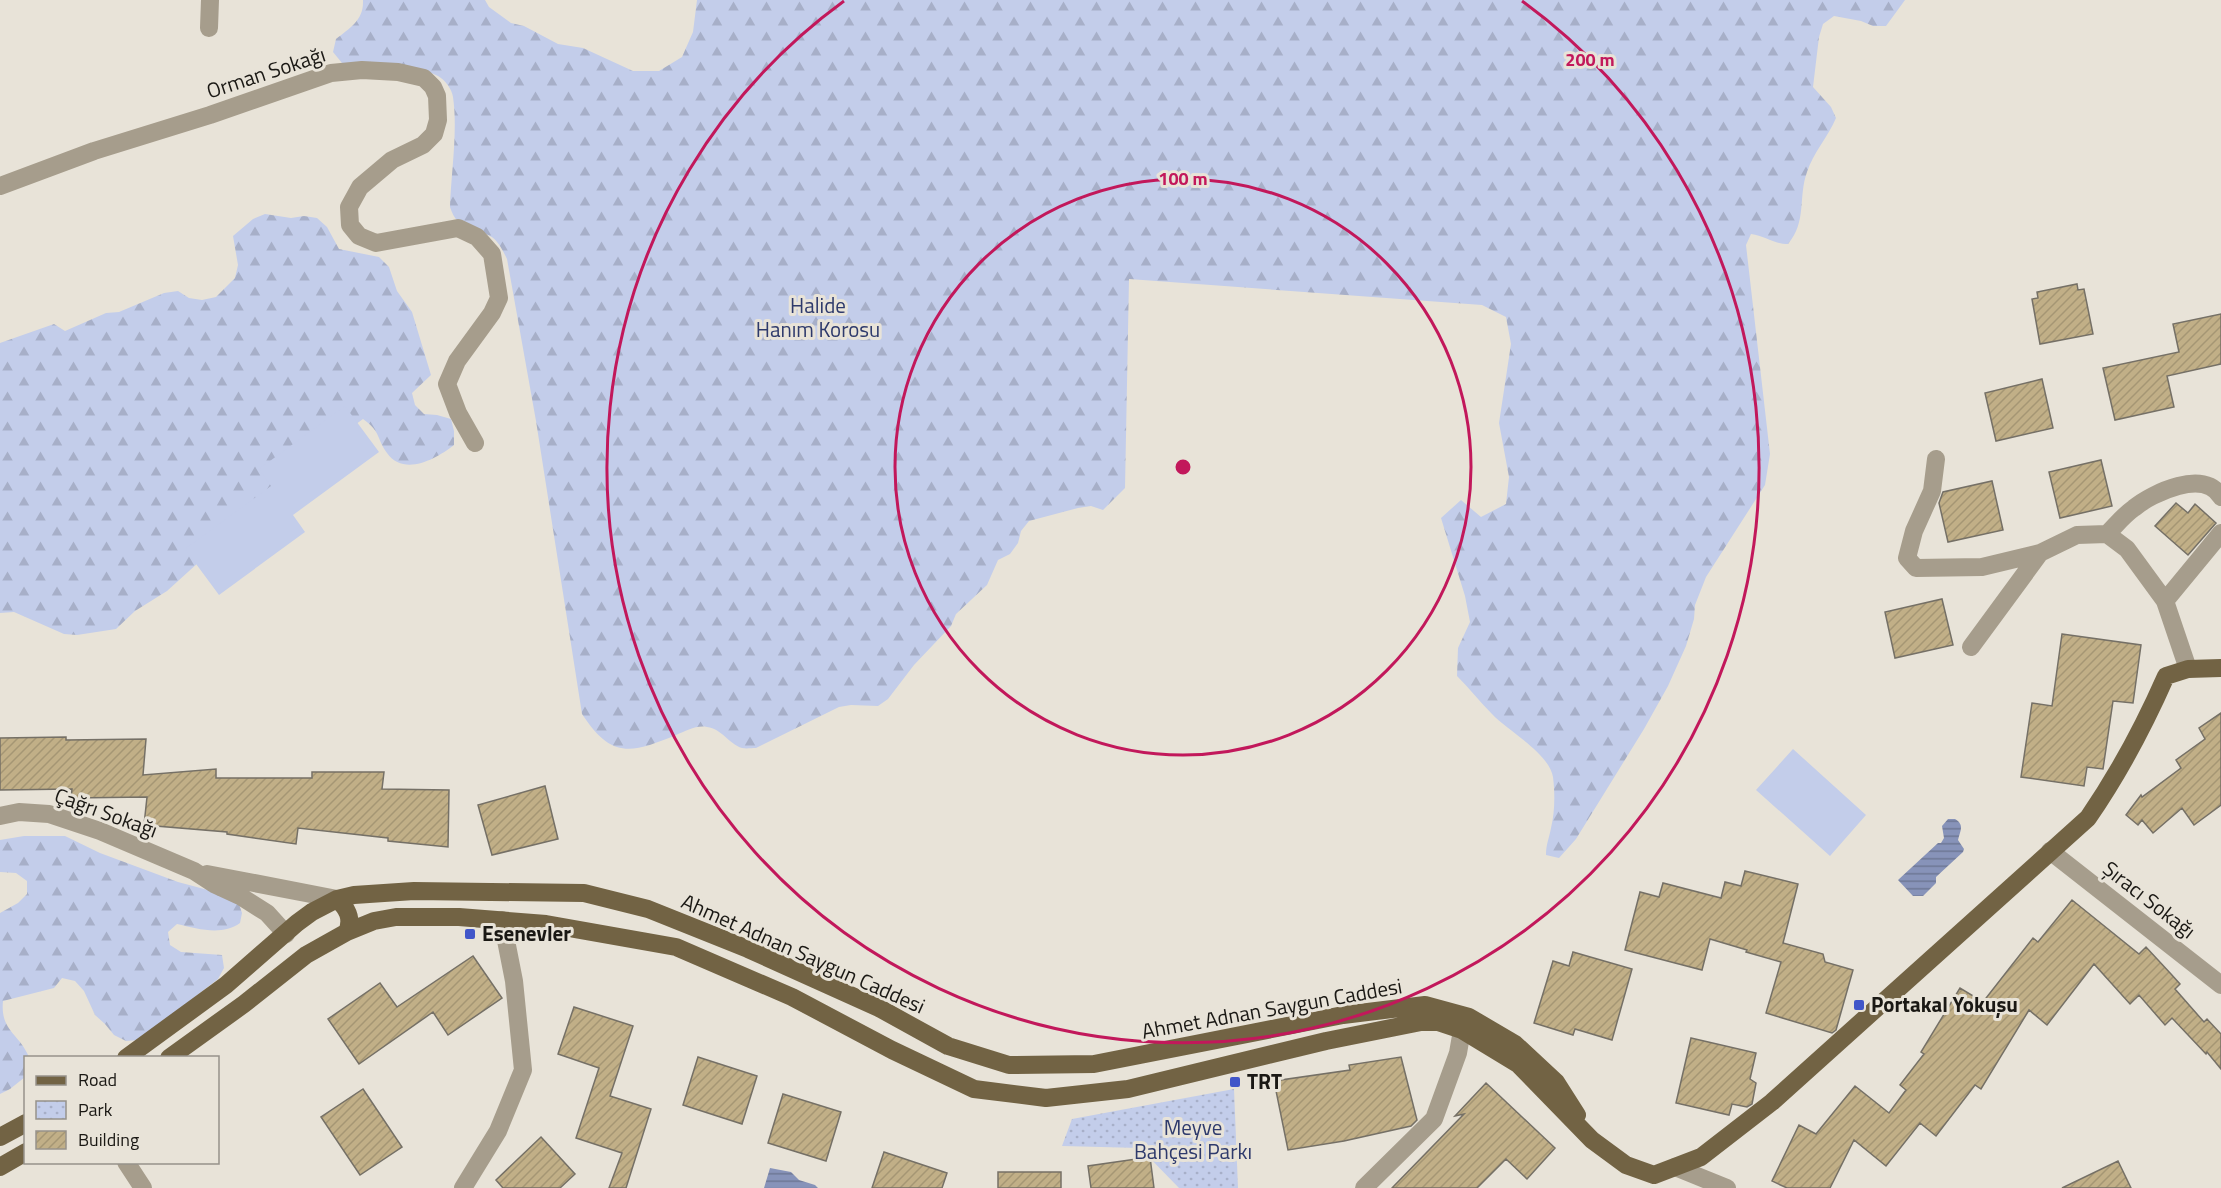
<svg xmlns="http://www.w3.org/2000/svg" width="2221" height="1188" font-family="'Titillium Web',sans-serif">
<style>
.forest{fill:url(#forest-firs)}
.park{fill:url(#park-dots)}
.pitch{fill:#c3cdea}
.water{fill:url(#water-rules)}
.building{fill:url(#building-hatch);stroke:#757066;stroke-width:1.5}
.lines{fill:none;stroke-linecap:round;stroke-linejoin:round}
.minor{stroke:#a69d8c;stroke-width:18}
.major{stroke:#726344;stroke-width:18}
.ring{fill:none;stroke:#c2185b;stroke-width:3}
.poi-dot{fill:#4156c9;stroke:#e8e3d8;stroke-width:2}
.labels{text-anchor:middle;stroke-width:6;stroke-linejoin:round;paint-order:stroke}
.street-label{font-size:21px;fill:#1a1814;stroke:#e8e3d8}
.park-label{font-size:21px;fill:#2e3a6c;stroke:#e8e3d8}
.poi-label{font-size:21px;font-weight:bold;fill:#1a1814;stroke:#e8e3d8;text-anchor:start}
.centre{fill:#c2185b;stroke:#e8e3d8;stroke-width:3}
.ring-label{font-size:18px;text-anchor:middle;font-weight:bold;fill:#c2185b;stroke:#e8e3d8;stroke-width:6;stroke-linejoin:round;paint-order:stroke}
</style>
<defs>
<pattern id="forest-firs" width="22" height="20" patternUnits="userSpaceOnUse" patternTransform="scale(1.5)"><rect width="22" height="20" fill="#c3cdea"/><path d="M5 1l3.5 6h-7zM16 11l3.5 6h-7z" fill="#a7afc8"/></pattern>
<pattern id="park-dots" width="8" height="8" patternUnits="userSpaceOnUse" patternTransform="scale(1.5)"><rect width="8" height="8" fill="#c3cdea"/><path d="M2 2h.1M6 6h.1" fill="none" stroke="#a7afc8" stroke-width="1.8" stroke-linecap="round"/></pattern>
<pattern id="water-rules" width="6" height="5" patternUnits="userSpaceOnUse" patternTransform="scale(1.5)"><rect width="6" height="5" fill="#8793b9"/><path d="M0 2.5h6" fill="none" stroke="#6e7795"/></pattern>
<pattern id="building-hatch" width="6" height="6" patternUnits="userSpaceOnUse" patternTransform="scale(1.5)"><rect width="6" height="6" fill="#c1af87"/><path d="M-1 1l2-2M0 6l6-6M5 7l2-2" fill="none" stroke="#a59674"/></pattern>
</defs>
<rect width="100%" height="100%" fill="#e8e3d8"/>
<!-- forest -->
<path class="forest" d="M 363,0 L 485,0 L 489,7 L 511,23 L 524,26 L 558,44 L 583,48 L 633,71 L 659,71 L 682,57 L 693,32 L 697,0 L 1905,0 L 1886,26 L 1873,26 L 1861,21 L 1834,16 L 1823,24 L 1819,37 L 1813,87 L 1831,107 L 1836,118 C 1828,137 1813,153 1807,172 C 1798,197 1807,222 1788,244 C 1774,244 1765,236 1751,234 L 1746,245 L 1770,454 L 1765,485 L 1706,577 L 1695,605 L 1694,619 L 1686,646 L 1668,686 L 1644,729 L 1576,839 L 1559,858 L 1546,855 C 1546,844 1549,839 1551,828 C 1555,812 1555,793 1553,777 C 1549,753 1508,731 1492,714 C 1480,702 1469,688 1457,676 L 1458,648 L 1470,622 L 1465,596 L 1441,518 L 1461,500 L 1481,517 L 1506,504 L 1509,477 L 1499,423 L 1511,344 L 1506,317 L 1482,305 L 1129,279 L 1125,488 L 1103,510 L 1091,506 L 1078,508 L 1029,521 L 1021,531 L 1018,543 L 1010,554 L 998,560 L 987,585 L 956,614 L 951,626 L 914,665 L 888,699 L 878,706 L 851,705 L 839,707 L 756,748 C 752,748 746,749 742,748 C 729,744 722,729 707,727 C 696,725 686,731 676,735 C 632,753 612,760 582,714 L 536,421 L 507,259 C 503,251 498,240 490,236 C 472,225 458,232 450,207 C 451,173 458,131 453,97 C 452,89 445,80 438,76 C 417,65 367,65 342,63 L 333,52 L 336,39 C 350,28 364,20 363,0 Z
M 265,214 L 291,218 L 304,216 L 317,218 L 327,227 L 339,249 L 379,257 L 389,267 L 397,291 L 412,312 L 431,375 L 412,393 L 415,405 L 424,414 L 437,415 L 451,419 L 454,431 L 454,445 C 436,459 404,477 387,453 C 376,438 382,433 363,419 L 265,491 L 199,562 L 167,591 L 135,611 L 116,629 L 77,635 L 64,634 L 14,612 L 0,613 L 0,343 L 54,324 L 65,331 L 106,313 L 119,312 L 164,293 L 178,291 L 189,298 L 202,300 L 216,297 L 235,278 L 238,265 L 233,236 L 253,219 Z
M 24,836 L 65,836 L 100,853 L 178,882 L 219,893 L 239,904 L 242,913 L 240,923 C 222,936 198,929 177,924 L 168,932 L 170,945 L 181,952 L 222,955 L 224,968 L 218,979 L 139,1040 L 126,1041 L 114,1035 L 105,1024 L 95,1015 L 84,991 L 75,981 L 62,978 L 54,988 L 3,1001 C 0,1031 19,1033 29,1057 L 26,1058 L 25,1077 L 10,1089 L 0,1094 L 0,913 L 18,903 L 27,894 L 27,881 L 16,873 L 0,872 L 0,840 Z"/>
<!-- park -->
<path class="park" d="M 1234,1089 L 1238,1188 L 1179,1188 L 1140,1148 L 1062,1146 L 1072,1119 Z"/>
<!-- pitch -->
<path class="pitch" d="M 345,406 L 379,452 L 293,515 L 305,532 L 219,595 L 185,549 L 271,486 L 259,469 Z
M 1793,749 L 1866,815 L 1830,856 L 1756,790 Z"/>
<!-- water -->
<path class="water" d="M 1948,819 L 1955,819 C 1965,825 1960,831 1958,840 L 1964,849 L 1963,852 L 1936,877 L 1936,883 L 1923,896 L 1913,896 L 1898,880 L 1938,843 L 1941,843 L 1944,838 L 1942,826 Z
M 770,1168 L 791,1172 L 799,1180 L 815,1185 L 818,1188 L 764,1188 Z"/>
<!-- building -->
<path class="building" d="M 2077,284 L 2078,290 L 2084,289 L 2093,334 L 2040,344 L 2032,299 L 2038,298 L 2037,292 Z
M 2221,314 L 2221,364 L 2167,376 L 2174,407 L 2115,420 L 2103,368 L 2179,352 L 2173,324 Z
M 2042,379 L 2053,428 L 1996,441 L 1985,393 Z
M 2101,460 L 2112,506 L 2060,518 L 2049,472 Z
M 1992,481 L 2003,530 L 1948,542 L 1939,503 L 1943,492 Z
M 2176,503 L 2188,513 L 2195,504 L 2216,523 L 2188,555 L 2155,526 Z
M 1942,599 L 1953,645 L 1895,658 L 1885,612 Z
M 2062,634 L 2141,645 L 2133,703 L 2113,701 L 2103,769 L 2087,767 L 2084,786 L 2021,777 L 2032,703 L 2052,706 Z
M 2221,713 L 2221,805 L 2194,825 L 2182,808 L 2153,833 L 2142,820 L 2138,825 L 2126,815 L 2141,795 L 2142,797 L 2181,768 L 2176,760 L 2205,739 L 2199,728 Z
M 66,737 L 66,740 L 146,739 L 143,775 L 216,769 L 216,778 L 312,778 L 312,772 L 384,772 L 382,789 L 449,790 L 448,847 L 388,841 L 388,838 L 298,828 L 296,844 L 227,834 L 227,832 L 144,825 L 147,797 L 71,798 L 72,789 L 0,790 L 0,738 Z
M 545,786 L 558,839 L 492,855 L 478,805 Z
M 1745,871 L 1798,884 L 1783,943 L 1823,954 L 1825,962 L 1853,970 L 1836,1030 L 1832,1033 L 1766,1013 L 1781,962 L 1746,952 L 1747,950 L 1710,939 L 1702,970 L 1625,950 L 1640,892 L 1659,897 L 1663,883 L 1721,898 L 1725,882 L 1741,886 Z
M 2072,900 L 2139,954 L 2146,947 L 2171,974 L 2180,984 L 2175,989 L 2204,1022 L 2207,1019 L 2221,1034 L 2221,1069 L 2207,1052 L 2206,1054 L 2172,1018 L 2165,1025 L 2139,995 L 2130,1004 L 2094,964 L 2047,1025 L 2029,1010 L 1981,1089 L 1975,1085 L 1936,1136 L 1920,1123 L 1886,1166 L 1854,1140 L 1830,1188 L 1787,1188 L 1772,1181 L 1799,1125 L 1816,1134 L 1855,1086 L 1889,1113 L 1906,1090 L 1900,1085 L 1924,1054 L 1921,1052 L 1960,988 L 1983,1002 L 2033,938 L 2038,942 Z
M 1573,952 L 1632,969 L 1612,1040 L 1575,1029 L 1573,1035 L 1534,1023 L 1553,961 L 1569,966 Z
M 473,956 L 502,998 L 448,1035 L 433,1012 L 359,1064 L 328,1019 L 380,983 L 397,1007 Z
M 574,1007 L 633,1026 L 610,1096 L 651,1109 L 626,1188 L 609,1188 L 622,1153 L 576,1138 L 599,1068 L 558,1054 Z
M 1691,1038 L 1756,1053 L 1750,1079 L 1756,1083 L 1752,1104 L 1747,1107 L 1732,1104 L 1729,1115 L 1676,1103 Z
M 698,1057 L 757,1076 L 742,1124 L 683,1105 Z
M 1401,1057 L 1417,1120 L 1411,1126 L 1344,1141 L 1288,1150 L 1274,1081 L 1350,1070 L 1349,1065 Z
M 1486,1083 L 1555,1148 L 1527,1179 L 1506,1159 L 1477,1188 L 1392,1188 L 1464,1114 L 1455,1116 Z
M 363,1089 L 402,1147 L 360,1175 L 321,1117 Z
M 783,1094 L 841,1112 L 826,1161 L 768,1143 Z
M 541,1137 L 575,1174 L 560,1188 L 503,1188 L 496,1180 Z
M 884,1152 L 947,1173 L 942,1188 L 872,1188 Z
M 1150,1157 L 1154,1188 L 1091,1188 L 1088,1166 Z
M 2118,1161 L 2131,1188 L 2062,1188 Z
M 998,1172 L 1061,1172 L 1061,1188 L 998,1188 Z"/>
<g class="lines">
<!-- minor -->
<path class="minor" d="M 209,28 L 210,0
M 0,186 L 94,151 L 210,115 L 331,73 L 362,70 L 398,72 L 424,78 L 433,87 L 437,96 L 438,120 L 434,134 L 423,145 L 392,160 L 360,187 L 349,207 L 350,225 L 359,236 L 376,243 L 458,228 L 477,237 L 492,254 L 499,298 L 492,313 L 457,361 L 447,384 L 458,413 L 475,443
M 1936,459 L 1932,491 L 1914,531 L 1907,558 L 1916,568 L 1982,567 L 2040,553 L 2077,535 L 2107,534 L 2127,549 L 2165,601 L 2188,669
M 2107,534 C 2116,525 2124,515 2134,508 C 2152,493 2205,468 2221,497
M 2165,601 L 2221,533
M 1971,647 L 2040,553
M 0,816 L 19,812 L 49,814 L 100,831 L 194,871 L 214,884 L 240,896 L 267,913 L 286,934
M 2050,851 L 2221,985
M 207,874 L 337,899
M 126,1162 L 143,1188
M 1675,1167 L 1727,1188
M 463,1188 L 498,1131 L 523,1070 L 514,981 L 502,920
M 1364,1188 L 1434,1119 L 1458,1053 L 1462,1030"/>
<!-- major -->
<path class="major" d="M 337,899 C 347,908 353,918 347,932
M 126,1058 L 226,985 L 297,923 L 312,912 L 337,899 L 354,895 L 414,891 L 584,893 L 648,909 L 748,949 L 879,1008 L 948,1046 L 1009,1065 L 1094,1064 L 1343,1015 L 1425,1005 L 1469,1017 L 1515,1044 L 1556,1082 L 1577,1115
M 169,1058 L 244,1004 L 306,955 L 347,932 L 374,921 L 396,917 L 459,917 L 546,924 L 676,947 L 792,997 L 892,1050 L 974,1089 L 1046,1098 L 1128,1089 L 1326,1041 L 1421,1022 L 1438,1022 L 1462,1030 L 1518,1064 L 1592,1140 L 1626,1165 L 1654,1175 L 1701,1157 L 1772,1102 L 2088,818 C 2119,773 2144,726 2166,676 L 2188,669 L 2221,668
M 0,1137 L 26,1123
M 0,1167 L 26,1152"/>
</g>
<!-- distance rings -->
<g class="ring">
<circle cx="1183" cy="467" r="288"/>
<path d="M1522 1A576 576 0 1 1 844 1"/>
</g>
<!-- markers -->
<g class="poi-dot">
<rect x="464" y="928" width="12" height="12" rx="3"/>
<rect x="1853" y="999" width="12" height="12" rx="3"/>
<rect x="1229" y="1076" width="12" height="12" rx="3"/>
</g>
<g class="labels">
<!-- street labels -->
<g class="street-label">
<text transform="translate(266 73) rotate(-18)" y="7">Orman Sokağı</text>
<text transform="translate(106 813) rotate(20)" y="7">Çağrı Sokağı</text>
<text transform="translate(2149 900) rotate(38)" y="7">Şıracı Sokağı</text>
<text transform="translate(803 954) rotate(24)" y="7">Ahmet Adnan Saygun Caddesi</text>
<text transform="translate(1272 1009) rotate(-10)" y="7">Ahmet Adnan Saygun Caddesi</text>
</g>
<!-- park labels -->
<g class="park-label">
<text x="818" y="313">Halide<tspan x="818" dy="24">Hanım Korosu</tspan></text>
<text x="1193" y="1135">Meyve<tspan x="1193" dy="24">Bahçesi Parkı</tspan></text>
</g>
<!-- poi labels -->
<g class="poi-label">
<text x="482" y="941">Esenevler</text>
<text x="1871" y="1012">Portakal Yokuşu</text>
<text x="1247" y="1089">TRT</text>
</g>
</g>
<circle cx="1183" cy="467" r="9" class="centre"/>
<g class="ring-label">
<text x="1590" y="66">200 m</text>
<text x="1183" y="185">100 m</text>
</g>
<!-- legend -->
<rect x="24" y="1056" width="195" height="108" fill="#e8e3d8" stroke="#96928a" stroke-width="1.5"/>
<rect x="36" y="1076" width="30" height="9" fill="#726344" stroke="#96928a" stroke-width="1.5"/>
<text x="78" y="1086" font-size="18" fill="#1a1814">Road</text>
<rect x="36" y="1101" width="30" height="18" fill="url(#park-dots)" stroke="#96928a" stroke-width="1.5"/>
<text x="78" y="1116" font-size="18" fill="#1a1814">Park</text>
<rect x="36" y="1131" width="30" height="18" fill="url(#building-hatch)" stroke="#96928a" stroke-width="1.5"/>
<text x="78" y="1146" font-size="18" fill="#1a1814">Building</text>
</svg>
